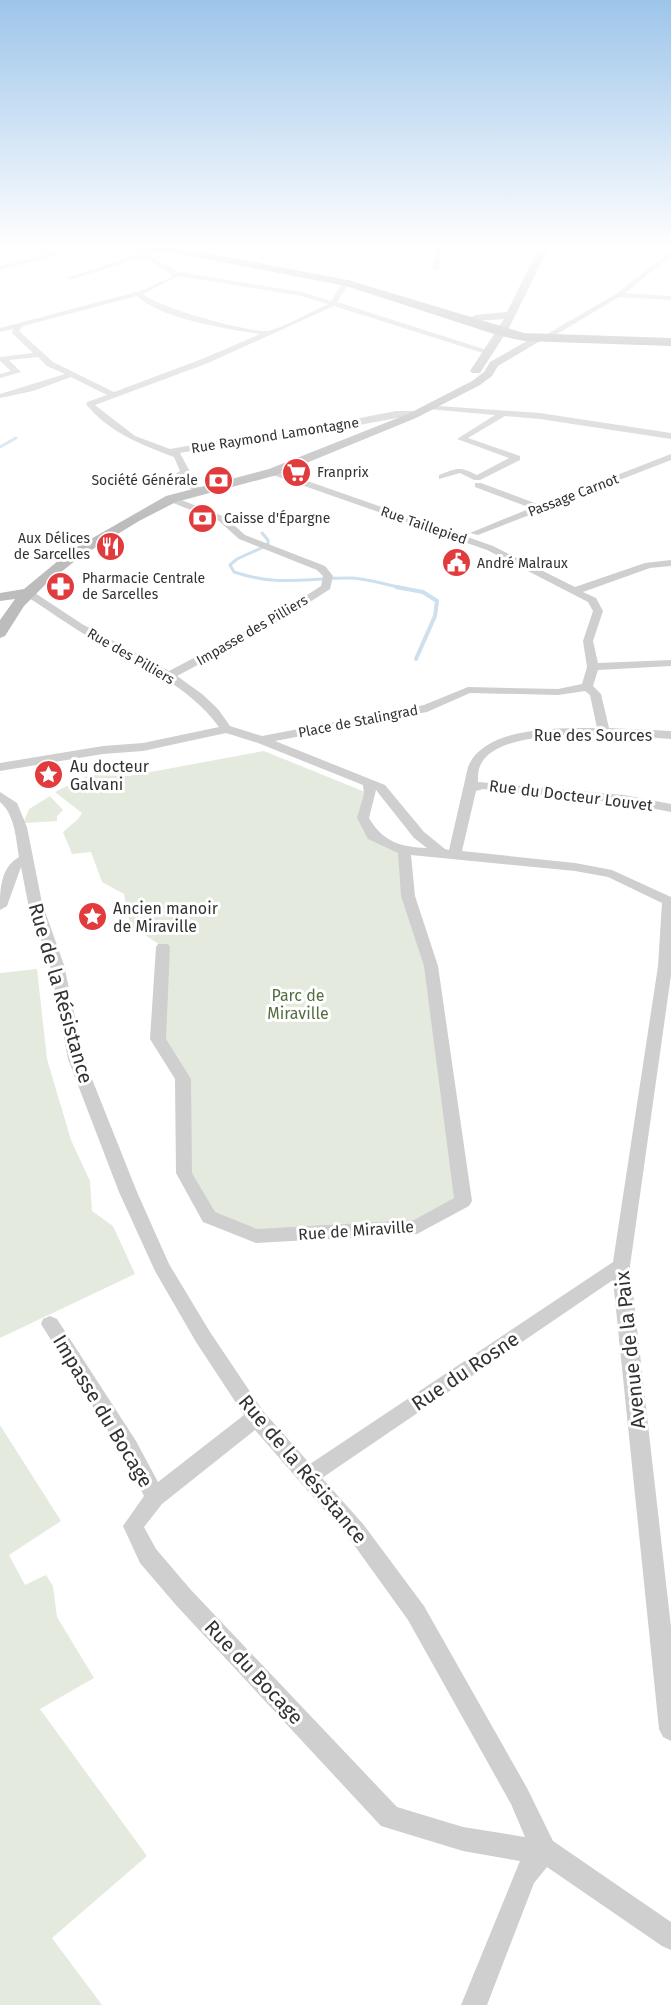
<svg xmlns="http://www.w3.org/2000/svg" width="671" height="2005" font-family="'Fira Sans',sans-serif">
<style>
.green{fill:#e4ebde}
.lines{fill:none;stroke-linecap:round;stroke-linejoin:round}
.stream-far1{stroke:#cedfed;stroke-width:3}
.stream{stroke:#cedfed;stroke-width:4}
.street{fill:#cfcfcf;fill-rule:evenodd}
.secondary{fill:#bcbcbc;fill-rule:evenodd}
.primary{fill:#aaa;fill-rule:evenodd}
.labels{text-anchor:middle;stroke-width:6;stroke-linejoin:round;paint-order:stroke}
.far-street-label{font-size:14px;fill:#323232;stroke:#fff}
.far-poi-label{font-size:14px;fill:#323232;stroke:#fff;text-anchor:start}
.street-label{font-size:16px;fill:#323232;stroke:#fff}
.poi-label{font-size:16px;fill:#323232;stroke:#fff;text-anchor:start}
.park-label{font-size:16px;fill:#526d3f;stroke:#fff}
.near-street-label{font-size:20px;fill:#323232;stroke:#fff}
</style>
<rect width="100%" height="100%" fill="#fff"/>
<!-- green -->
<path class="green" d="M 264,751 L 370,794 L 363,818 L 394,846 L 405,863 L 422,945 L 463,1201 L 417,1227 L 256,1236 L 209,1217 L 184,1173 L 183,1079 L 158,1039 L 163,947 L 130,925 L 124,894 L 102,882 L 91,852 L 72,854 L 63,832 L 78,819 L 82,813 L 55,792 L 89,775 L 129,776 Z
M 50,796 L 63,810 L 57,816 L 57,821 L 25,823 L 24,821 L 29,809 Z
M 37,969 L 47,1059 L 71,1140 L 90,1181 L 92,1211 L 113,1226 L 135,1274 L 0,1338 L 0,973 Z
M 0,1425 L 61,1521 L 9,1555 L 25,1585 L 46,1575 L 53,1586 L 57,1617 L 94,1678 L 40,1709 L 147,1856 L 52,1938 L 102,2005 L 0,2005 Z"/>
<g class="lines">
<!-- stream-far1 -->
<path class="stream-far1" d="M 0,447 L 16,438
M 262,533 L 268,540 L 268,545 L 237,559 L 230,565 L 234,572 C 280,587 304,578 349,578 C 367,578 386,585 404,588"/>
<!-- stream -->
<path class="stream" d="M 396,587 L 423,592 L 437,601 L 435,616 L 416,659"/>
<!-- street -->
<path class="street" d="M 27,245 C 37,244 44,250 55,252 C 68,254 83,244 97,245 L 0,270 L 0,266 L 48,254 Z
M 437,245 L 443,245 L 439,268 L 436,270 L 433,268 Z
M 135,247 L 178,272 L 302,292 L 331,301 L 340,286 L 350,282 L 337,302 L 493,352 L 486,354 L 334,306 L 208,363 L 95,405 L 135,436 L 170,449 L 238,437 L 277,434 L 396,411 L 415,411 L 419,414 L 277,440 L 238,443 L 180,453 L 190,472 L 181,478 L 207,491 L 199,493 L 169,478 L 180,471 L 174,457 C 142,445 108,432 86,404 L 87,402 L 107,395 L 71,377 L 33,391 L 0,398 L 0,394 L 65,374 L 47,366 L 38,357 L 9,360 L 21,372 L 0,378 L 0,374 L 11,371 L 0,361 L 0,357 L 33,353 L 12,333 L 13,329 L 0,332 L 0,328 L 144,290 L 171,277 L 172,275 L 144,257 L 72,279 L 67,278 L 139,254 L 132,249 ZM 178,276 L 301,296 L 328,304 C 315,310 280,329 268,331 C 250,333 156,307 143,294 ZM 137,296 C 161,319 227,329 260,334 L 202,359 L 114,392 L 53,362 L 19,331 L 23,326 Z
M 671,251 L 671,256 L 625,293 L 671,296 L 671,300 L 619,297 L 549,339 L 542,337 L 616,294 Z
M 425,405 L 540,413 L 671,433 L 671,439 L 540,419 L 505,416 L 468,438 L 520,456 L 520,460 L 480,480 L 474,480 L 460,473 L 439,479 L 439,475 C 457,468 459,466 477,475 L 509,458 L 457,439 L 495,415 L 428,409 L 425,409 Z
M 671,454 L 671,460 L 478,535 L 470,533 L 531,508 L 475,487 L 475,483 L 481,483 L 540,505 Z
M 270,470 L 276,470 L 493,546 L 575,587 L 645,563 L 671,560 L 671,566 L 650,568 L 583,592 L 596,598 L 603,611 L 593,641 L 598,663 L 671,660 L 671,666 L 598,670 L 593,686 L 601,694 L 609,728 L 671,731 L 671,739 C 632,736 501,723 481,764 C 478,769 478,776 478,782 L 624,795 L 671,804 L 671,812 L 624,803 L 483,789 L 476,791 L 462,851 L 575,863 L 612,870 L 671,897 L 671,975 L 630,1266 L 671,1627 L 671,1741 L 663,1737 L 659,1729 L 613,1280 L 322,1478 L 363,1524 L 424,1606 L 527,1788 L 553,1841 L 671,1922 L 671,1950 L 662,1946 L 547,1867 L 534,1883 L 487,2005 L 461,2005 L 520,1861 L 463,1851 L 381,1826 L 175,1604 L 140,1563 L 123,1526 L 144,1496 L 122,1453 L 41,1324 L 43,1319 L 50,1316 L 57,1319 L 136,1441 L 158,1482 L 244,1415 L 196,1342 L 155,1271 L 119,1192 L 68,1059 L 50,965 L 28,903 L 21,867 L 7,906 L 0,910 C 0,890 0,868 19,857 C 16,839 15,815 0,802 L 0,792 L 17,803 L 27,827 L 42,903 L 64,965 L 84,1059 L 137,1192 L 169,1264 L 210,1332 L 263,1411 L 310,1464 L 613,1262 L 658,966 L 662,903 L 608,877 L 575,871 L 411,855 L 415,896 L 438,966 L 472,1201 L 469,1206 L 417,1234 L 256,1243 L 203,1222 L 176,1173 L 175,1079 L 150,1039 L 156,947 L 158,944 L 168,944 L 170,947 L 166,1039 L 191,1079 L 192,1173 L 215,1212 L 257,1229 L 414,1220 L 454,1198 L 424,966 L 401,896 L 398,853 L 368,839 L 357,818 L 364,794 L 363,785 L 258,743 L 226,733 L 143,751 L 103,754 L 0,771 L 0,763 L 103,746 L 143,743 L 219,727 C 187,683 136,664 91,638 C 68,625 47,609 24,595 L 24,591 L 32,591 L 82,624 L 169,671 L 279,613 L 321,586 L 323,576 L 317,570 L 239,539 L 219,521 L 168,501 L 166,499 L 171,496 L 225,517 L 245,535 L 325,566 L 333,576 L 330,589 L 287,617 L 177,676 L 202,694 L 218,709 L 230,726 L 262,736 L 424,705 L 468,687 L 558,689 L 582,684 L 587,667 L 583,641 L 593,611 L 588,602 L 487,550 L 270,474 ZM 585,691 L 590,695 L 597,728 C 560,728 484,726 468,767 L 449,850 L 445,849 L 424,832 L 385,785 L 275,741 L 427,712 L 470,693 L 558,695 ZM 376,790 L 414,838 L 427,848 C 401,847 383,842 369,818 ZM 255,1430 L 349,1538 L 408,1620 L 511,1804 L 525,1837 L 463,1827 L 397,1807 L 191,1590 L 156,1549 L 144,1527 L 162,1504 Z"/>
<!-- secondary -->
<path class="secondary" d="M 540,245 L 550,245 L 509,328 L 480,373 L 472,373 L 470,371 L 504,319 L 475,321 L 470,318 L 475,315 L 507,312 Z
M 541,333 L 546,336 L 545,338 L 498,366 L 492,376 L 480,385 L 416,418 L 277,475 L 176,502 L 139,521 L 80,557 L 46,584 L 24,606 L 5,636 L 0,638 L 0,620 L 15,599 L 0,601 L 0,593 L 24,589 L 70,551 L 166,496 L 269,469 L 408,414 L 472,381 L 484,372 L 490,362 Z"/>
<!-- primary -->
<path class="primary" d="M 119,245 L 164,245 L 348,280 L 524,333 L 671,338 L 671,346 L 524,341 L 497,335 L 346,286 L 170,252 L 143,252 Z"/>
</g>
<!-- sky -->
<linearGradient id="sky" x2="0" y2="1"><stop stop-color="#9dc5ea"/><stop offset="0.47" stop-color="#fff"/><stop offset="1" stop-color="#fff" stop-opacity="0"/></linearGradient>
<rect width="671" height="525" fill="url(#sky)"/>
<!-- icons -->
<defs>
<symbol id="supermarket-disc" viewBox="-11 -11 22 22"><circle r="9.5" fill="#e13b3d" stroke="#fff"/><path d="M-6-5.5h2.5l.6 2H6L4.5 2H-2.5L-4.4-4H-6ZM-1.5 3.2a1.3 1.3 0 1 0 .1 0ZM3 3.2a1.3 1.3 0 1 0 .1 0Z" fill="#fff"/></symbol>
<symbol id="bank-disc" viewBox="-11 -11 22 22"><circle r="9.5" fill="#e13b3d" stroke="#fff"/><path d="M-6-4H6V4H-6ZM0-2.3a2.3 2.3 0 1 0 0 4.6a2.3 2.3 0 1 0 0-4.6Z" fill="#fff"/></symbol>
<symbol id="restaurant-disc" viewBox="-11 -11 22 22"><circle r="9.5" fill="#e13b3d" stroke="#fff"/><path d="M-5-6h1v4h1v-4h1v4h1v-4h1v5L-1.5 .5V6h-2V.5L-5-1ZM5-6V6H3V1.5H1.5Q1.5-4 5-6Z" fill="#fff"/></symbol>
<symbol id="civic-disc" viewBox="-11 -11 22 22"><circle r="9.5" fill="#e13b3d" stroke="#fff"/><path d="M-.6-6.5H3V-4.5H.6V-3L4-1V1h2V6H-6V1h2V-1L-.6-3ZM-1.2 2.5V6h2.4V2.5Z" fill="#fff"/></symbol>
<symbol id="pharmacy-disc" viewBox="-11 -11 22 22"><circle r="9.5" fill="#e13b3d" stroke="#fff"/><path d="M-2-6h4v4h4v4h-4v4h-4v-4h-4v-4h4Z" fill="#fff"/></symbol>
<symbol id="sight-disc" viewBox="-11 -11 22 22"><circle r="9.5" fill="#e13b3d" stroke="#fff"/><path d="M0-6L1.8-2.2L6-1.7L2.9 1.2L3.7 5.4L0 3.3L-3.7 5.4L-2.9 1.2L-6-1.7L-1.8-2.2Z" fill="#fff"/></symbol>
</defs>
<g fill-rule="evenodd">
<use href="#supermarket-disc" x="280" y="456" width="33" height="33"/>
<use href="#bank-disc" x="202" y="464" width="33" height="33"/>
<use href="#bank-disc" x="186" y="502" width="33" height="33"/>
<use href="#restaurant-disc" x="94" y="530" width="33" height="33"/>
<use href="#civic-disc" x="440" y="546" width="33" height="33"/>
<use href="#pharmacy-disc" x="44" y="570" width="33" height="33"/>
<use href="#sight-disc" x="32" y="758" width="33" height="33"/>
<use href="#sight-disc" x="76" y="900" width="33" height="33"/>
</g>
<g class="labels">
<!-- far-street labels -->
<g class="far-street-label">
<text transform="translate(275 435) rotate(-9)" y="5">Rue Raymond Lamontagne</text>
<text transform="translate(573 495) rotate(-21)" y="5">Passage Carnot</text>
<text transform="translate(424 525) rotate(19)" y="5">Rue Taillepied</text>
<text transform="translate(252 630) rotate(-30)" y="5">Impasse des Pilliers</text>
<text transform="translate(131 656) rotate(30)" y="5">Rue des Pilliers</text>
<text transform="translate(358 721) rotate(-11)" y="5">Place de Stalingrad</text>
</g>
<!-- far-poi labels -->
<g class="far-poi-label">
<text x="317" y="477">Franprix</text>
<text x="198" y="485" text-anchor="end">Société Générale</text>
<text x="224" y="523">Caisse d'Épargne</text>
<text x="90" y="543" text-anchor="end">Aux Délices<tspan x="90" dy="16">de Sarcelles</tspan></text>
<text x="477" y="568">André Malraux</text>
<text x="82" y="583">Pharmacie Centrale<tspan x="82" dy="16">de Sarcelles</tspan></text>
</g>
<!-- street labels -->
<g class="street-label">
<text x="593" y="741">Rue des Sources</text>
<text transform="translate(571 795) rotate(7)" y="6">Rue du Docteur Louvet</text>
<text transform="translate(356 1230) rotate(-4)" y="6">Rue de Miraville</text>
</g>
<!-- poi labels -->
<g class="poi-label">
<text x="70" y="772">Au docteur<tspan x="70" dy="18">Galvani</tspan></text>
<text x="113" y="914">Ancien manoir<tspan x="113" dy="18">de Miraville</tspan></text>
</g>
<!-- park labels -->
<g class="park-label">
<text x="298" y="1001">Parc de<tspan x="298" dy="18">Miraville</tspan></text>
</g>
<!-- near-street labels -->
<g class="near-street-label">
<text transform="translate(61 993) rotate(74)" y="7">Rue de la Résistance</text>
<text transform="translate(630 1350) rotate(-96)" y="7">Avenue de la Paix</text>
<text transform="translate(465 1371) rotate(-34)" y="7">Rue du Rosne</text>
<text transform="translate(103 1411) rotate(59)" y="7">Impasse du Bocage</text>
<text transform="translate(303 1469) rotate(50)" y="7">Rue de la Résistance</text>
<text transform="translate(254 1672) rotate(47)" y="7">Rue du Bocage</text>
</g>
</g>
</svg>
